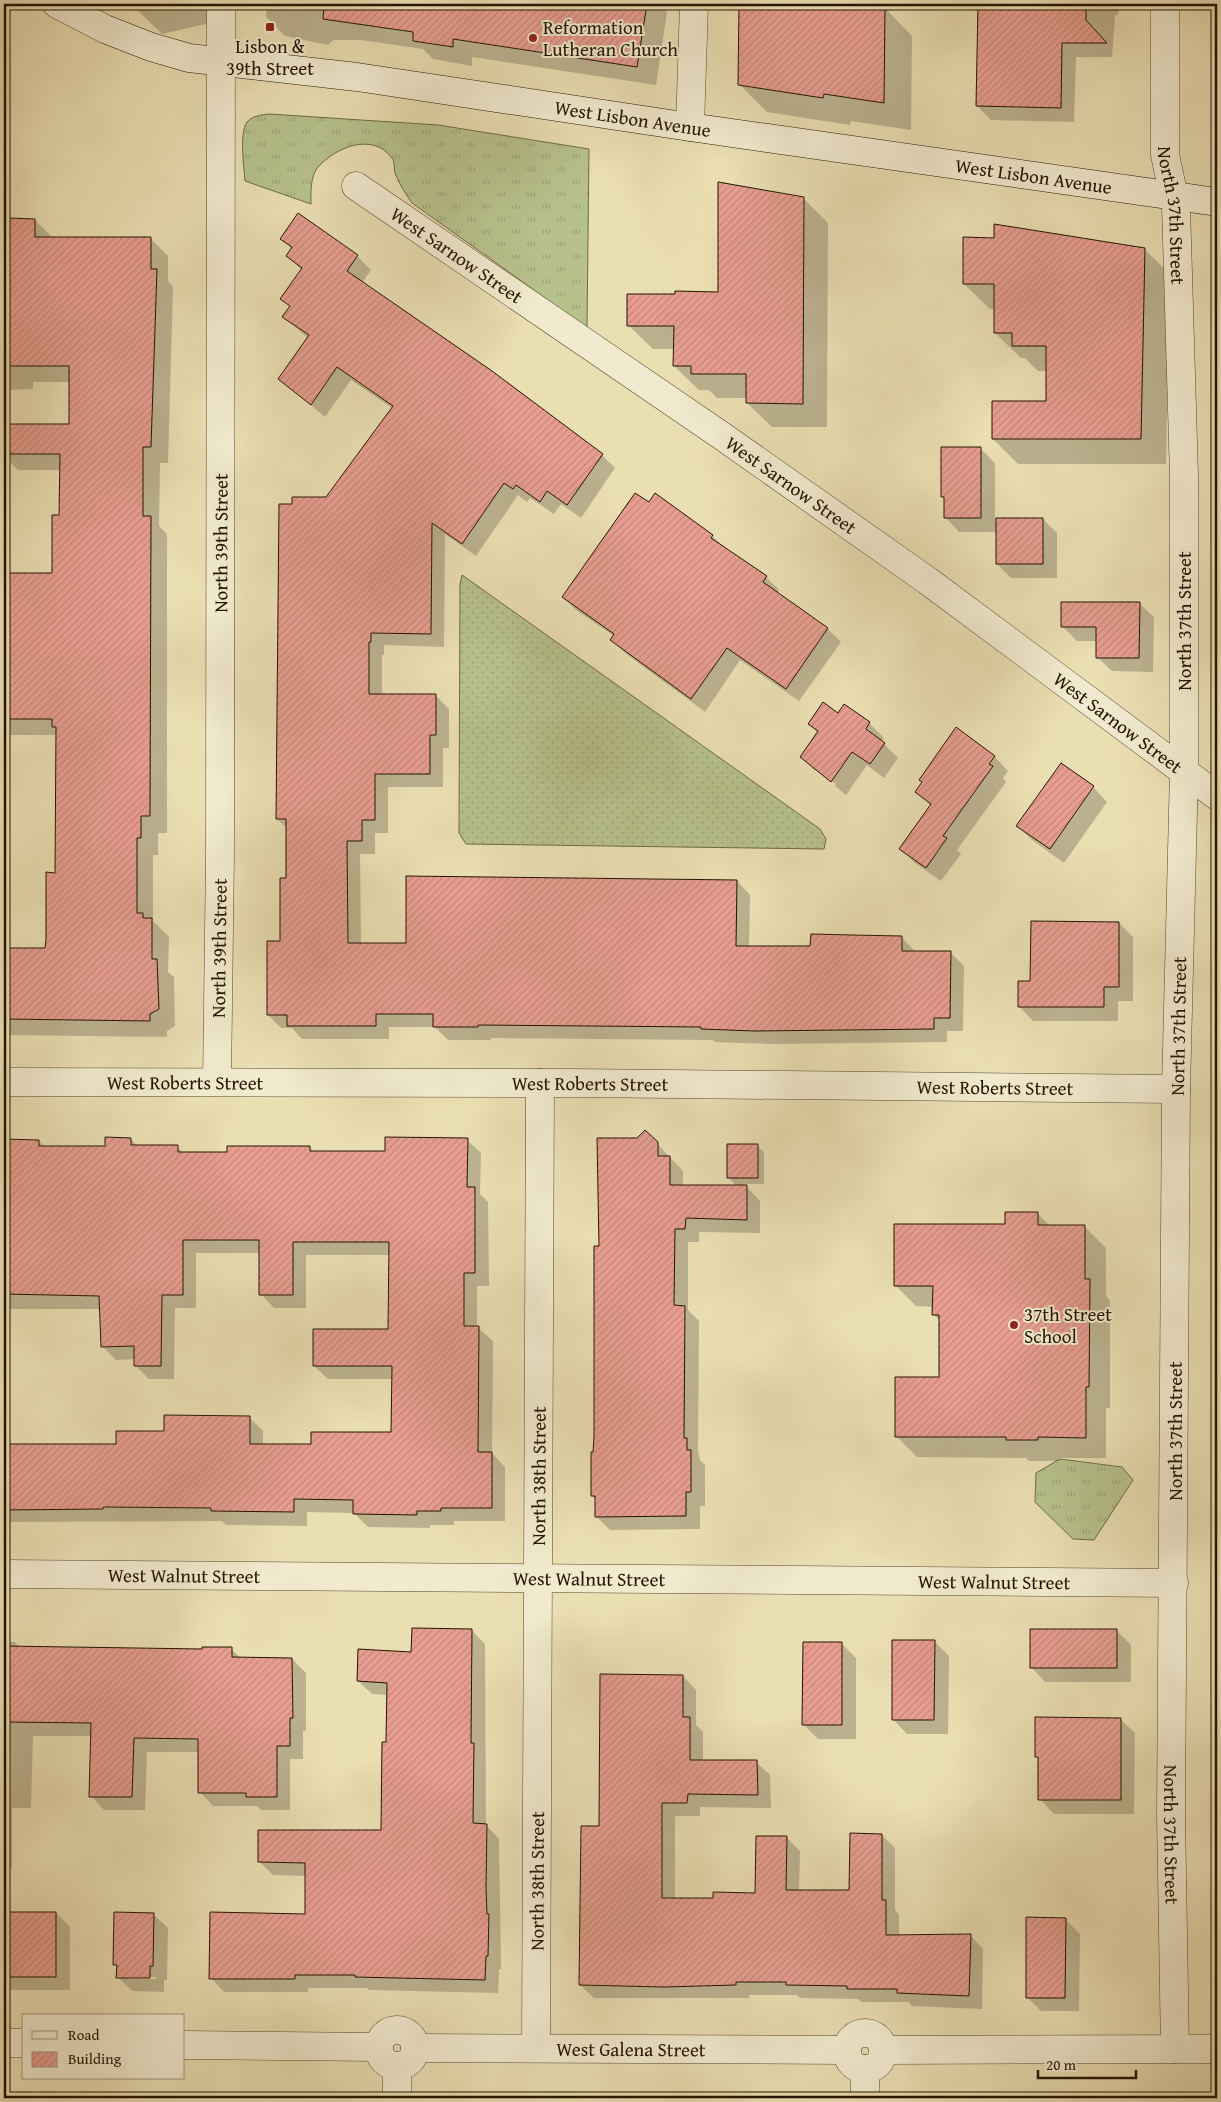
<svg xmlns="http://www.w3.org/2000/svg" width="1221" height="2102" font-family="'Gentium Book Plus',serif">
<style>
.grass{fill:url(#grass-tufts);stroke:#6d6a46}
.garden{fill:url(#garden-dots);stroke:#6d6a46}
.shadow{fill:#0003;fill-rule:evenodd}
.building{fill:url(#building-hatch);stroke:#241400}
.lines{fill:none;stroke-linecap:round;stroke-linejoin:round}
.street-casing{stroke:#56462d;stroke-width:29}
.secondary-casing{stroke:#241400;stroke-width:29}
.street{stroke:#f1eace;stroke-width:28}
.secondary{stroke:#f1eace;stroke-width:28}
.poi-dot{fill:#8f2418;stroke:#f1eace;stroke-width:2}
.labels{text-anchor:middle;stroke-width:4;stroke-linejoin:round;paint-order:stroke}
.poi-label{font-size:19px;fill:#241400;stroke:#f1eace;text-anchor:start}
.street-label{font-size:19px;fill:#241400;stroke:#f1eace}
</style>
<defs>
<pattern id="grass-tufts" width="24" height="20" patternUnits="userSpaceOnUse" patternTransform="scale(1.25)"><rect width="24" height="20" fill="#b6c18c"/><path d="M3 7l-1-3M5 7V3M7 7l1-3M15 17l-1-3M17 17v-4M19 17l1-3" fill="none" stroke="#9ca577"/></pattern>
<pattern id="garden-dots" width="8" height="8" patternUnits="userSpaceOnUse" patternTransform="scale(1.25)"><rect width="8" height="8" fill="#b6c18c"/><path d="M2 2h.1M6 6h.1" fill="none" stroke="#9ca577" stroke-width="1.8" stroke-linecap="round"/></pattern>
<pattern id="building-hatch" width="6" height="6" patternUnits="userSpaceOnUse" patternTransform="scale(1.25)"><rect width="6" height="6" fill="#e79e90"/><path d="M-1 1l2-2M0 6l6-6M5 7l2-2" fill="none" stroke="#c6877a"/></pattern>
</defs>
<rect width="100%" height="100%" fill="#eadeb3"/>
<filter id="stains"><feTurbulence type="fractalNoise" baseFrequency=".004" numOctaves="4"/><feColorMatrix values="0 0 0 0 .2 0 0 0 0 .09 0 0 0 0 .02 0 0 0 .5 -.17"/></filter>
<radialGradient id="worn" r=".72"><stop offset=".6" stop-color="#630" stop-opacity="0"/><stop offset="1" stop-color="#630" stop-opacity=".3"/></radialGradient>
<!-- grass -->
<path class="grass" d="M 269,114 L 438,125 L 589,149 L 587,328 L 412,203 C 406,194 399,184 395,173 C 394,168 395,162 392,158 C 373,132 336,147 318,167 C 310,177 311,192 311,204 L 245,181 C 244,167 239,133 247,122 C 252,116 261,115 269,114 Z
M 1060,1459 L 1122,1467 L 1133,1480 L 1094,1540 L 1073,1539 L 1035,1502 L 1036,1473 Z"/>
<!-- garden -->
<path class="garden" d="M 462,575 L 820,829 L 826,839 L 824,849 L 466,844 L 459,833 L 460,584 Z"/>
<!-- shadow -->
<path class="shadow" d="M 131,4 L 215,4 L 215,12 L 206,24 L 162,34 Z
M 267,4 L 659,4 L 667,12 L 656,85 L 472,57 L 472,66 L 433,59 L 423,49 L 361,40 L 333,40 L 328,45 L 285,36 L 266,17 Z
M 740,4 L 826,4 L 826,8 L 885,8 L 912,36 L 911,130 L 851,121 L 850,125 L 767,112 L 740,85 Z
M 1048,4 L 1120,4 L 1118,15 L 1115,15 L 1112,57 L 1076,57 L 1074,122 L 991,120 L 977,106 L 1048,34 Z
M 1212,33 L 1217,33 L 1217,159 L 1213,155 Z
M 803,198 L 828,223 L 827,427 L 772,427 L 747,403 L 747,398 L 717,398 L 709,390 L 699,390 L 674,366 L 675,349 L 653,349 L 628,325 L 719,293 Z
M 299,215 L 357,256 L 371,270 L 362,283 L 602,455 L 615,468 L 581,518 L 561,504 L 554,514 L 530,498 L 527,502 L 518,495 L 476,556 L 445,534 L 444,647 L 384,645 L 384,655 L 382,655 L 382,696 L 436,696 L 449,709 L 449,748 L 443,748 L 443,787 L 388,787 L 388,833 L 375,833 L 375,854 L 360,854 L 361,944 L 407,944 L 737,881 L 750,895 L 749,947 L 812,947 L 902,938 L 915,951 L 950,952 L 964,966 L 963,1031 L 947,1031 L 947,1042 L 768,1044 L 715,1042 L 713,1040 L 491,1038 L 491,1040 L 448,1040 L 435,1027 L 389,1027 L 389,1039 L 302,1039 L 292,1028 L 281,1028 L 268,1015 L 281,942 L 288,879 L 288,829 L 277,819 L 293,506 L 326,498 L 392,408 L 351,380 L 325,417 L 280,379 L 308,338 L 284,317 L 291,307 L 282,298 L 302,270 L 287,256 L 292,249 L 282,239 Z
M 35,220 L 52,237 L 151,239 L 168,256 L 168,281 L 173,287 L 168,463 L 160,463 L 159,526 L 167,534 L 167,833 L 158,833 L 158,855 L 153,855 L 153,921 L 169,937 L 168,972 L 174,977 L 175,1026 L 167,1031 L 167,1037 L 4,1035 L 4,949 L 46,949 L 47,874 L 56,874 L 57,735 L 4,735 L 4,574 L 53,574 L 60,516 L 61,470 L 18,470 L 4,456 L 4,425 L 70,425 L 70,382 L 33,382 L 33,389 L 4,390 L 4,239 L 10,239 Z
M 1144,249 L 1170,274 L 1166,464 L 1018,464 L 993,439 L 1047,403 L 1047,371 L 1038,371 L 1025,358 L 1021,358 L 995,333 L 995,309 L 990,309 L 964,284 Z
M 981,449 L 995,463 L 995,519 L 1043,519 L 1057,533 L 1057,578 L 1011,578 L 997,564 L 997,532 L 959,532 L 945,517 L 945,499 L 942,496 Z
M 649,504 L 712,536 L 726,549 L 766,577 L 779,590 L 777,593 L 828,629 L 841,642 L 799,701 L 740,660 L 705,712 L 625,653 L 612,640 L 614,636 L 576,610 L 563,597 Z
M 1139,603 L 1154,617 L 1153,672 L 1112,671 L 1097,657 L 1097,641 L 1077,641 L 1063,627 Z
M 844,705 L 869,723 L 884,738 L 881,741 L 898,758 L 884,778 L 867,765 L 846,795 L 835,786 L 836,784 L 815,768 L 815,771 L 802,757 L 818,733 L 809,724 L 838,714 Z
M 994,756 L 1008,771 L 1003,778 L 1006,782 L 957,850 L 961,854 L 941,881 L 915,863 L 901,849 L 931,806 L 917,792 Z
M 1061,765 L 1093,787 L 1107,802 L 1064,863 L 1032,840 L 1018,826 Z
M 1119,923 L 1133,937 L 1133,1001 L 1118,1001 L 1118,1021 L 1033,1021 L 1019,1006 L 1031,982 Z
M 645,1131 L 683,1171 L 683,1187 L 737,1187 L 728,1177 L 757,1146 L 764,1152 L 764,1184 L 744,1184 L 760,1201 L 760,1233 L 699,1232 L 699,1242 L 688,1242 L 688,1310 L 699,1321 L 698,1451 L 700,1460 L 705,1465 L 705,1506 L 700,1506 L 700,1529 L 610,1530 L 596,1516 L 596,1500 L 592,1496 L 600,1247 L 638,1140 Z
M 131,1139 L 138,1147 L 177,1147 L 184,1153 L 228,1153 L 310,1148 L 314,1152 L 386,1152 L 467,1140 L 481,1153 L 480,1194 L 488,1202 L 489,1286 L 477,1286 L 477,1327 L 493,1341 L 492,1453 L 505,1467 L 505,1521 L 454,1521 L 454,1525 L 430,1525 L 430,1528 L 368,1527 L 354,1513 L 307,1512 L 307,1526 L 226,1525 L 222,1521 L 4,1522 L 4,1444 L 117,1446 L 166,1433 L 249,1417 L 263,1431 L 263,1445 L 312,1445 L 392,1434 L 393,1379 L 328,1379 L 314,1366 L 389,1331 L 390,1255 L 306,1255 L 306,1308 L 274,1308 L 261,1294 L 261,1253 L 196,1253 L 196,1308 L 175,1308 L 174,1379 L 149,1379 L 136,1366 L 136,1359 L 116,1360 L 102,1346 L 101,1309 L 4,1309 L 4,1141 L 39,1141 L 45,1147 L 107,1147 Z
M 1037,1213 L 1051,1227 L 1085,1227 L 1106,1248 L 1106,1296 L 1110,1301 L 1110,1408 L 1106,1408 L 1106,1458 L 1059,1458 L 1059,1461 L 1029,1461 L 1026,1458 L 917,1457 L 896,1436 L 940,1378 L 940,1321 L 934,1315 L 934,1307 L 916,1306 L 895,1285 L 1006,1226 Z
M 471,1630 L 485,1644 L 486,1825 L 499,1839 L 501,1969 L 499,1969 L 498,1993 L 369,1990 L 367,1988 L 308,1988 L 308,1992 L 224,1992 L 211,1978 L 306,1915 L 306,1876 L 273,1875 L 259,1861 L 383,1832 L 388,1695 L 372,1694 L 358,1681 L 413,1653 Z
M 1117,1631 L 1131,1645 L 1131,1682 L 1045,1682 L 1031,1667 Z
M 934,1641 L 949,1656 L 948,1734 L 907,1734 L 893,1719 Z
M 4,1642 L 15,1642 L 20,1648 L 203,1650 L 231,1649 L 242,1659 L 292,1659 L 306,1673 L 306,1731 L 303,1731 L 303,1759 L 290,1759 L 290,1810 L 261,1810 L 257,1806 L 213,1806 L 200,1792 L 200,1752 L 147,1752 L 145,1810 L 104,1810 L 91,1796 L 92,1736 L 33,1736 L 31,1808 L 12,1808 L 12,1869 L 4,1869 Z
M 842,1644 L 856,1658 L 856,1739 L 818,1739 L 803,1724 Z
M 683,1676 L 696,1690 L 696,1725 L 703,1732 L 703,1762 L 756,1762 L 770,1775 L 771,1808 L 700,1807 L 700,1816 L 675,1816 L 675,1899 L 714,1899 L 756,1894 L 786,1837 L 800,1851 L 799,1892 L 850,1892 L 882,1835 L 895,1848 L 895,1910 L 899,1914 L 899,1936 L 970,1935 L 983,1949 L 982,2009 L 912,2006 L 909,2002 L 862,2002 L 858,1999 L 800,1998 L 797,1995 L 749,1995 L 749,1998 L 594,1998 L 580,1985 L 600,1828 Z
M 1120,1719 L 1135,1733 L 1134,1814 L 1054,1814 L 1040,1799 L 1040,1760 L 1036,1756 Z
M 4,1913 L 56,1913 L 70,1927 L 70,1990 L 4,1990 Z
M 153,1914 L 168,1928 L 167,1980 L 164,1980 L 164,1992 L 132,1991 L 118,1977 L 118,1968 L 115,1965 ZM 126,1976 L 156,1977 L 156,1979 L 129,1979 Z
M 1065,1919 L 1080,1934 L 1079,2011 L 1041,2011 L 1027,1997 Z"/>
<!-- building -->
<path class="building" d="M 324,4 L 647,4 L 637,67 L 453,39 L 453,47 L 413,41 L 413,32 L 323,19 Z
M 739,4 L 885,7 L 884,103 L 824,94 L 823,98 L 738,85 Z
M 978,4 L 1086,4 L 1086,20 L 1107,43 L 1062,43 L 1061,108 L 976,106 Z
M 718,182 L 804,197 L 803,404 L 746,403 L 746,374 L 691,374 L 691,366 L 673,366 L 674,326 L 627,326 L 627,294 L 675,294 L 675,291 L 718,292 Z
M 298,213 L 358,255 L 347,271 L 492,371 L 603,454 L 567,505 L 547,491 L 540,502 L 516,485 L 513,489 L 504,483 L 462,544 L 432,523 L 431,634 L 371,633 L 371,642 L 369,642 L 369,694 L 436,694 L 436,735 L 430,735 L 430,774 L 375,774 L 375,820 L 362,820 L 362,841 L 347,841 L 348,943 L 406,943 L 406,876 L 737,880 L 736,946 L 810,946 L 811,934 L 852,935 L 902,936 L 902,951 L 951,951 L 950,1018 L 934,1018 L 934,1029 L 754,1031 L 701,1029 L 701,1027 L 478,1025 L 478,1027 L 433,1027 L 433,1014 L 376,1014 L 376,1026 L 287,1026 L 287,1015 L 267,1015 L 267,941 L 280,941 L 280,878 L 286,878 L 286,819 L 276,819 L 279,504 L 292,504 L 292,497 L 326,497 L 393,406 L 337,367 L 311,405 L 278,379 L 309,335 L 282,317 L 290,306 L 280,299 L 302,268 L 286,256 L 292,247 L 280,239 Z
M 9,218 L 35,219 L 35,237 L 151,237 L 151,269 L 157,269 L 151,447 L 143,447 L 143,516 L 151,516 L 150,816 L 141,816 L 141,838 L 137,838 L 137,913 L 143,913 L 143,918 L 152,918 L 152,959 L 157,959 L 159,1009 L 150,1014 L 150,1021 L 4,1019 L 4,957 L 8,957 L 8,948 L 45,948 L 46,940 L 46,872 L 55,873 L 56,727 L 52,727 L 52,719 L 4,719 L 4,573 L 52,573 L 52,515 L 59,515 L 60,454 L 4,454 L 4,424 L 69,424 L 69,366 L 4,366 L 4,237 L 8,237 Z
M 994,224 L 1145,248 L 1141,439 L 992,439 L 992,401 L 1046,401 L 1046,346 L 1012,346 L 1012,333 L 994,333 L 994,284 L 963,284 L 963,237 L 994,238 Z
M 941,447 L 981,447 L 981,518 L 944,518 L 944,497 L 941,497 Z
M 635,493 L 649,502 L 655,493 L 713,535 L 711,538 L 767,576 L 763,582 L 828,628 L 786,689 L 727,648 L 691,699 L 610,640 L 614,634 L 562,597 Z
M 996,518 L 1043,518 L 1043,564 L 996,564 Z
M 1061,602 L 1140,602 L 1139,658 L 1096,658 L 1096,627 L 1061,627 Z
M 823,702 L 838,713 L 844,704 L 870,722 L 866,729 L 885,743 L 870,764 L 852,752 L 831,782 L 800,757 L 818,731 L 808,724 Z
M 956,727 L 995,756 L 989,764 L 993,766 L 943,836 L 947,838 L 926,868 L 899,849 L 931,804 L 915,792 L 922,782 L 919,780 Z
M 1061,763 L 1094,786 L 1050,849 L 1016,826 Z
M 1031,921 L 1119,922 L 1119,987 L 1104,987 L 1104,1007 L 1018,1007 L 1018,981 L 1030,981 Z
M 645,1130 L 658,1142 L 658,1156 L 670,1156 L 670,1185 L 747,1185 L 747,1220 L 686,1218 L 685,1229 L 675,1229 L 674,1305 L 685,1306 L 684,1438 L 687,1438 L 687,1450 L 691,1450 L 691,1492 L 686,1492 L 686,1516 L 595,1517 L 595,1496 L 591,1496 L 591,1452 L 593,1452 L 594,1437 L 594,1246 L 599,1246 L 597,1138 L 637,1138 Z
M 105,1137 L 131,1138 L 131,1145 L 178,1145 L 178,1152 L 227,1152 L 227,1146 L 310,1146 L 310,1151 L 385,1151 L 385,1137 L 468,1138 L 467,1187 L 475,1187 L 475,1273 L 464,1273 L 464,1326 L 479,1326 L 478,1452 L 492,1452 L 492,1508 L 441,1508 L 441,1511 L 417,1511 L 417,1515 L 353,1514 L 353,1500 L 294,1499 L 294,1512 L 211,1511 L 211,1508 L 103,1507 L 103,1509 L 4,1510 L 4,1444 L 116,1444 L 116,1431 L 164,1431 L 164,1415 L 250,1416 L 250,1444 L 311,1444 L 311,1432 L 391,1432 L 392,1366 L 313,1366 L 313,1329 L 388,1329 L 389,1242 L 293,1242 L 293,1295 L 259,1295 L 259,1240 L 183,1240 L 183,1295 L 162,1295 L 161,1366 L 134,1366 L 134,1346 L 101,1347 L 99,1296 L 4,1294 L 4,1139 L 39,1140 L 39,1146 L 105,1146 Z
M 727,1144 L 758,1144 L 758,1178 L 727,1178 Z
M 1005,1212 L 1038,1212 L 1038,1225 L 1085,1225 L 1085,1279 L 1090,1279 L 1089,1387 L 1086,1387 L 1086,1438 L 1038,1437 L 1038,1440 L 1006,1440 L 1006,1437 L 895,1437 L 895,1377 L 939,1377 L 939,1315 L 932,1315 L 933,1286 L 894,1286 L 894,1224 L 1005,1224 Z
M 412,1628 L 472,1629 L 471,1743 L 474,1743 L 473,1823 L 487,1824 L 486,1887 L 487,1914 L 489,1914 L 488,1956 L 486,1956 L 485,1980 L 355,1977 L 355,1975 L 295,1975 L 295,1979 L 209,1979 L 210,1912 L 305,1914 L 305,1863 L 258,1862 L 258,1830 L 381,1830 L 382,1742 L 386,1742 L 387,1683 L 357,1681 L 358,1649 L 411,1652 Z
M 1030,1629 L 1117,1629 L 1117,1668 L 1030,1668 Z
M 892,1640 L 935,1640 L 934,1720 L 892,1720 Z
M 803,1642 L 842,1642 L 842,1725 L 802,1725 Z
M 4,1646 L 202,1649 L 202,1647 L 232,1647 L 232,1657 L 292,1658 L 293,1718 L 290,1718 L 290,1746 L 277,1746 L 277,1797 L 246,1797 L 246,1793 L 198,1793 L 198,1739 L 134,1738 L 132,1797 L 89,1797 L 91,1723 L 4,1722 Z
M 600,1674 L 683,1675 L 683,1717 L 690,1717 L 690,1760 L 757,1760 L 758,1795 L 688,1794 L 687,1803 L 662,1803 L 662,1898 L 713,1898 L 713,1892 L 755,1893 L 756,1836 L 787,1836 L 786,1890 L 849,1890 L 850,1833 L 882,1834 L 882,1900 L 886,1900 L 886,1935 L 971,1934 L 969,1996 L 897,1993 L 897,1989 L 847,1989 L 847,1986 L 786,1985 L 786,1982 L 736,1982 L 736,1985 L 664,1987 L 579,1985 L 581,1826 L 599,1826 Z
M 1035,1717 L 1121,1718 L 1121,1800 L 1038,1800 L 1038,1757 L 1035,1757 Z
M 4,1912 L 56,1912 L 56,1977 L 4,1977 Z
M 114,1912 L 154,1913 L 153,1966 L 150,1966 L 150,1978 L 116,1978 L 117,1965 L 113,1965 Z
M 1026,1917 L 1066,1918 L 1065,1998 L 1026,1998 Z"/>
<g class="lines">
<defs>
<g id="street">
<path id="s1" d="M 1165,4 L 1165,155 L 1176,206 L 1184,476 L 1184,772 L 1176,1089 L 1171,1816 L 1175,2049"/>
<path d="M 690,127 L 694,4"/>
<path id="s2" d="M 356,186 L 722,436 L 928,581 L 1217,796"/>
<path id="s3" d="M 4,1082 L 574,1083 L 1176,1089"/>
<path id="s4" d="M 217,1082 L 220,855 L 221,4"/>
<path id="s5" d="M 4,1574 L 1174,1583"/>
<circle cx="397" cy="2048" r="18"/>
<circle cx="865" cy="2051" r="18"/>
<path d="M 4,2043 L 24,2043"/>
<path d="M 184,2045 L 379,2047"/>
<path id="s6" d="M 536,2047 L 540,1083"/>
<path id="s7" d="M 415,2048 L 847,2050"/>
<path d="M 884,2050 L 1217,2049"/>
<path d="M 397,2067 L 397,2098"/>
<path d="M 865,2098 L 865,2069"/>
</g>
<g id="secondary">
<path id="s8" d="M 57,4 L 105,29 L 151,47 L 189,58 L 357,77 L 690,127 L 1217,202"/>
</g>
</defs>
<!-- street casing -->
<use href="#street" class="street-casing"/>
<!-- secondary casing -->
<use href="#secondary" class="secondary-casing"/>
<!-- street -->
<use href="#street" class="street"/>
<!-- secondary -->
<use href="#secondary" class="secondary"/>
</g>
<!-- markers -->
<g class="poi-dot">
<rect x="265" y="22" width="10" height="10" rx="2.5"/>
<circle cx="533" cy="38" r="5"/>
<circle cx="1014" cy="1325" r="5"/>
</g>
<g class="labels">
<!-- poi labels -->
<g class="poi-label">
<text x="543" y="34">Reformation<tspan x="543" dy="22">Lutheran Church</tspan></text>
<text x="270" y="53" text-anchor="middle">Lisbon &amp;<tspan x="270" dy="22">39th Street</tspan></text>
<text x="1024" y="1321">37th Street<tspan x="1024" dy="22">School</tspan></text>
</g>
<!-- street labels -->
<g class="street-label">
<text dy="7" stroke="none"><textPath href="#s8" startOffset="591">West Lisbon Avenue</textPath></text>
<text dy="7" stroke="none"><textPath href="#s8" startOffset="996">West Lisbon Avenue</textPath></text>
<text dy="7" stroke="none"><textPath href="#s1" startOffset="212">North 37th Street</textPath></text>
<text dy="7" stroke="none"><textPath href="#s2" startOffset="122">West Sarnow Street</textPath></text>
<text dy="7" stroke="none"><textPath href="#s2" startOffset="528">West Sarnow Street</textPath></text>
<text dy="7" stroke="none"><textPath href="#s4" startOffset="539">North 39th Street</textPath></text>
<text transform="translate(1184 621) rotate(-90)" y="7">North 37th Street</text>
<text dy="7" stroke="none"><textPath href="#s2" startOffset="932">West Sarnow Street</textPath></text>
<text dy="7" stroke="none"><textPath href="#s4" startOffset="134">North 39th Street</textPath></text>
<text transform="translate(1178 1026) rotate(-89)" y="7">North 37th Street</text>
<text dy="7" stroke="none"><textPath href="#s3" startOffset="181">West Roberts Street</textPath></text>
<text dy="7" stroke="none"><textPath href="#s3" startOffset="586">West Roberts Street</textPath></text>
<text dy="7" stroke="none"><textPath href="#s3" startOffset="991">West Roberts Street</textPath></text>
<text transform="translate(1175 1431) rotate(-90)" y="7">North 37th Street</text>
<text dy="7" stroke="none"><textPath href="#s6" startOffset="571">North 38th Street</textPath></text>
<text dy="7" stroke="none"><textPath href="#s5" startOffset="180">West Walnut Street</textPath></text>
<text dy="7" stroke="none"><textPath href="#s5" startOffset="585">West Walnut Street</textPath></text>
<text dy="7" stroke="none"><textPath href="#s5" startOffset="990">West Walnut Street</textPath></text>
<text dy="7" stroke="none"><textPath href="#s1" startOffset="1832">North 37th Street</textPath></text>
<text dy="7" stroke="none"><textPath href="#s6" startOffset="166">North 38th Street</textPath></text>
<text dy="7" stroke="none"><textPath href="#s7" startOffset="216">West Galena Street</textPath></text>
</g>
</g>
<!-- margin -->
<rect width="1221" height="2102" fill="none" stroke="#eadeb3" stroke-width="20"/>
<rect x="5" y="5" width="1211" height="2092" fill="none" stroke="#241400" stroke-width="2.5"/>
<rect x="10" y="10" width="1201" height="2082" fill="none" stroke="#241400"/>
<!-- legend -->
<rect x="22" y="2014" width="162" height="65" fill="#f1eace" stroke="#9f947c"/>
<rect x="32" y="2031" width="25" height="8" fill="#f1eace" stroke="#9f947c"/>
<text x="68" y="2040" font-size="15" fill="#241400">Road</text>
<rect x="32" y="2052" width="25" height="15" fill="url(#building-hatch)" stroke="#9f947c"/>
<text x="68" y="2064" font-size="15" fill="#241400">Building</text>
<!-- scale -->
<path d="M1038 2070v8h98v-8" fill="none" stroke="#241400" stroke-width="2.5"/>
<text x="1046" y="2070" font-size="15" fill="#241400" stroke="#f1eace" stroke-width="4" paint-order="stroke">20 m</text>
<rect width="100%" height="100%" filter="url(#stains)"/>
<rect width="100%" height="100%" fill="url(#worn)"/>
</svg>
